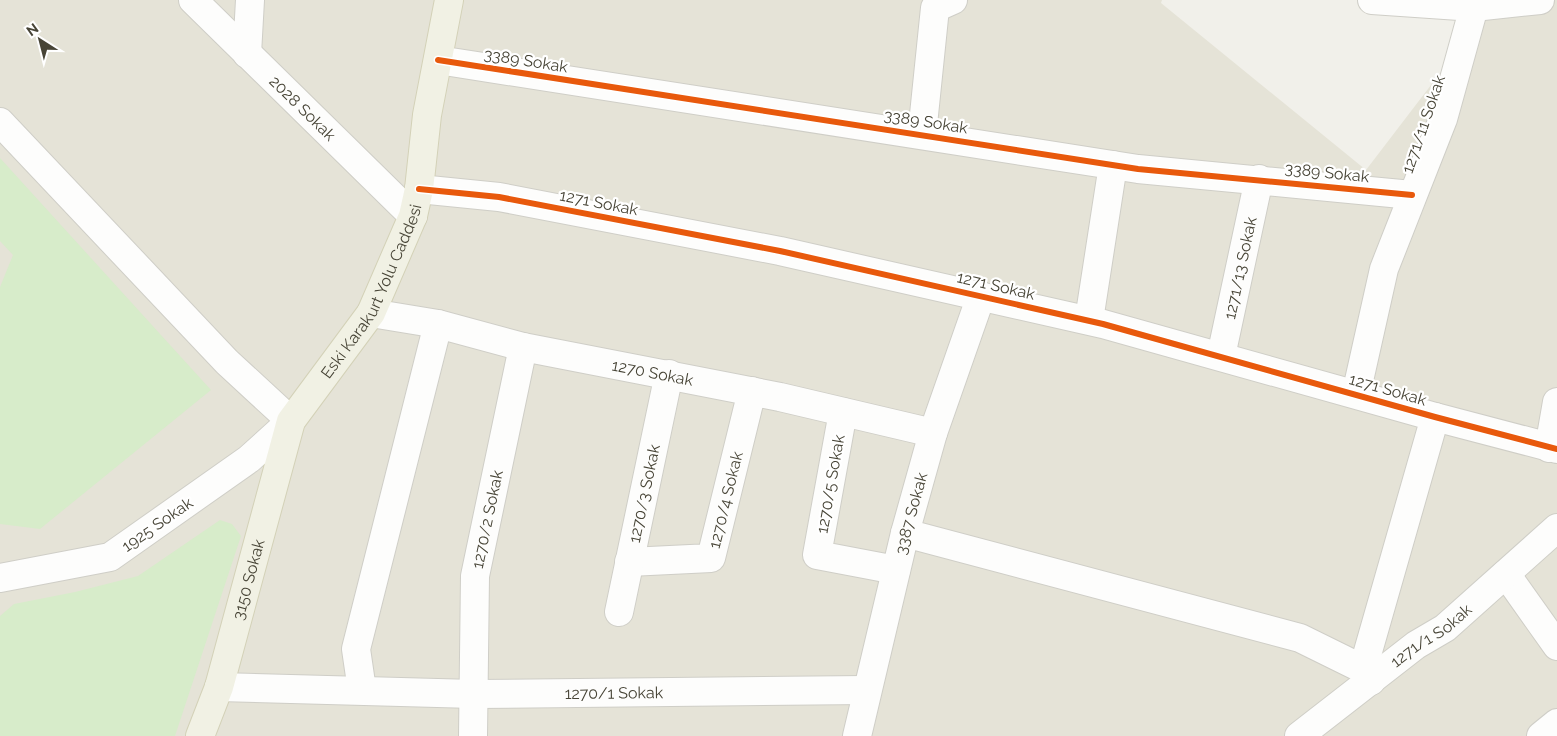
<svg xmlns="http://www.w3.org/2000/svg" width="1557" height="736" font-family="Raleway,sans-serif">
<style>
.residential{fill:#e5e3d7}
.green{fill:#d7ecca}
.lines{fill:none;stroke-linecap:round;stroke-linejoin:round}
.minor-casing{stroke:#cfcec7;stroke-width:30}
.major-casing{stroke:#d3d1b7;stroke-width:30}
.minor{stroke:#fdfdfc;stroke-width:28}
.major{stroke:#f1f1e4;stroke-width:28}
.cycleway-casing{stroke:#fff;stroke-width:9}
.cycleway{stroke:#e8590c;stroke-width:6}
.labels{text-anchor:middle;stroke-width:4.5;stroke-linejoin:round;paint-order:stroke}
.street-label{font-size:16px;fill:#474436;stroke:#fff}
</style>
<rect width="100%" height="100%" fill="#f1f0ea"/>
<!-- residential -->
<path class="residential" d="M 0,0 L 1162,0 L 1161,3 L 1366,170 L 1496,0 L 1557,0 L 1557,736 L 0,736 Z"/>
<!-- green -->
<path class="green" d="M 0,158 L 211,390 L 40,529 L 0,524 L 0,287 L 13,255 L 0,241 Z
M 220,520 L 232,524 L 241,536 L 175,736 L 0,736 L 0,616 L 14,604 L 75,592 L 138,576 Z"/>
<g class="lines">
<defs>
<g id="minor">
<path id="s1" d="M 193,0 L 413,216"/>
<path d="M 1372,0 L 1474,7 L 1540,0"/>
<path d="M 247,54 L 250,0"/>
<path d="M 438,60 L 1138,169 L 1412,195"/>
<path d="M 0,122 L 227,362 L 291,421 L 249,459 L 110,557 L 0,578"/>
<path d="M 922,134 L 935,8 L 953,0"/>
<path d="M 419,189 L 499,197 L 780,251 L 1103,324 L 1435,417 L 1557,449"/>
<path id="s2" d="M 371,313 L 438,324 L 523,347 L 780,397 L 933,433"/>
<path d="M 1089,320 L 1113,165"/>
<path id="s3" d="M 1221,356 L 1259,179"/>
<path d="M 1356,394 L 1384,269 L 1443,119 L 1474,7"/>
<path d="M 843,412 L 817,555 L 896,570"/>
<path d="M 1549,448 L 1557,402"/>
<path d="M 905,533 L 1300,638 L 1371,673 L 1371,681"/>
<path id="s4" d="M 629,562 L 711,558 L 752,391"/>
<path d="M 1506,574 L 1557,646"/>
<path id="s5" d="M 619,612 L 669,374"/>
<path d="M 1363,669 L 1435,417"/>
<path id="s6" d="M 219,687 L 474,694 L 866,690"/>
<path d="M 362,690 L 356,649 L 438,324"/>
<path id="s7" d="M 473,736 L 475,576 L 523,347"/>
<path id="s8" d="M 857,736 L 905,533 L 933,433 L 981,296"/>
<path id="s9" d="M 1299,736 L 1416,645 L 1445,628 L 1557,528"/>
<path d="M 1541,736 L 1557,723"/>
</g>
<g id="major">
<path id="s10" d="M 200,736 L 219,687 L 291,421 L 371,313 L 413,216 L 419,189 L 427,115 L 449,0"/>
</g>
</defs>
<!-- minor casing -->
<use href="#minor" class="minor-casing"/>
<!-- major casing -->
<use href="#major" class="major-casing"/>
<!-- minor -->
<use href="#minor" class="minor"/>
<!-- major -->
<use href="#major" class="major"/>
<defs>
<path id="cycleway" d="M 438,60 L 1138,169 L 1412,195
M 419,189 L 499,197 L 780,251 L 1103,324 L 1435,417 L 1557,449"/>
</defs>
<!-- cycleway casing -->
<use href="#cycleway" class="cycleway-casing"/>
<!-- cycleway -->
<use href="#cycleway" class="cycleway"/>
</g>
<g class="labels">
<!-- street labels -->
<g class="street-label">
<text transform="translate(526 60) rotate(9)" y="6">3389 Sokak</text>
<text dy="6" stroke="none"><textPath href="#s1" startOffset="154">2028 Sokak</textPath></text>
<text transform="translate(926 121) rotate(9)" y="6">3389 Sokak</text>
<text transform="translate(1423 124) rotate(-71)" y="6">1271/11 Sokak</text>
<text transform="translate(1327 172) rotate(6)" y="6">3389 Sokak</text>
<text transform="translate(599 202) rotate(11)" y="6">1271 Sokak</text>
<text dy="6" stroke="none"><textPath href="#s3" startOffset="90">1271/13 Sokak</textPath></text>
<text transform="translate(996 285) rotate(13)" y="6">1271 Sokak</text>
<text dy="6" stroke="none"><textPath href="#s10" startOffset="482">Eski Karakurt Yolu Caddesi</textPath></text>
<text dy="6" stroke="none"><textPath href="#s2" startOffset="288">1270 Sokak</textPath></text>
<text transform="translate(1388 389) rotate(16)" y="6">1271 Sokak</text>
<text transform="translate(830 484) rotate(-80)" y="6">1270/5 Sokak</text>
<text dy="6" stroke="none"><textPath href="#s5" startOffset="121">1270/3 Sokak</textPath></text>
<text dy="6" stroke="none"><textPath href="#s4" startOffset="142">1270/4 Sokak</textPath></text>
<text dy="6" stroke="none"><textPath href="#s8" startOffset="229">3387 Sokak</textPath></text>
<text dy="6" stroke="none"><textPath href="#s7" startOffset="218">1270/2 Sokak</textPath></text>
<text transform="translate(157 524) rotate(-35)" y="6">1925 Sokak</text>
<text dy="6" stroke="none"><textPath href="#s10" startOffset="164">3150 Sokak</textPath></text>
<text dy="6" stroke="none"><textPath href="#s9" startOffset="166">1271/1 Sokak</textPath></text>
<text dy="6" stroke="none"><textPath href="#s6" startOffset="395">1270/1 Sokak</textPath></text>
</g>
</g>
<!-- north arrow -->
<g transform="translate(40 40) rotate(324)" stroke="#ffffff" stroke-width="4" paint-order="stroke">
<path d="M0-4L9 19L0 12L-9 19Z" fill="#474436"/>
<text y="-8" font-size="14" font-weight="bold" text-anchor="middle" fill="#474436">N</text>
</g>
</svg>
